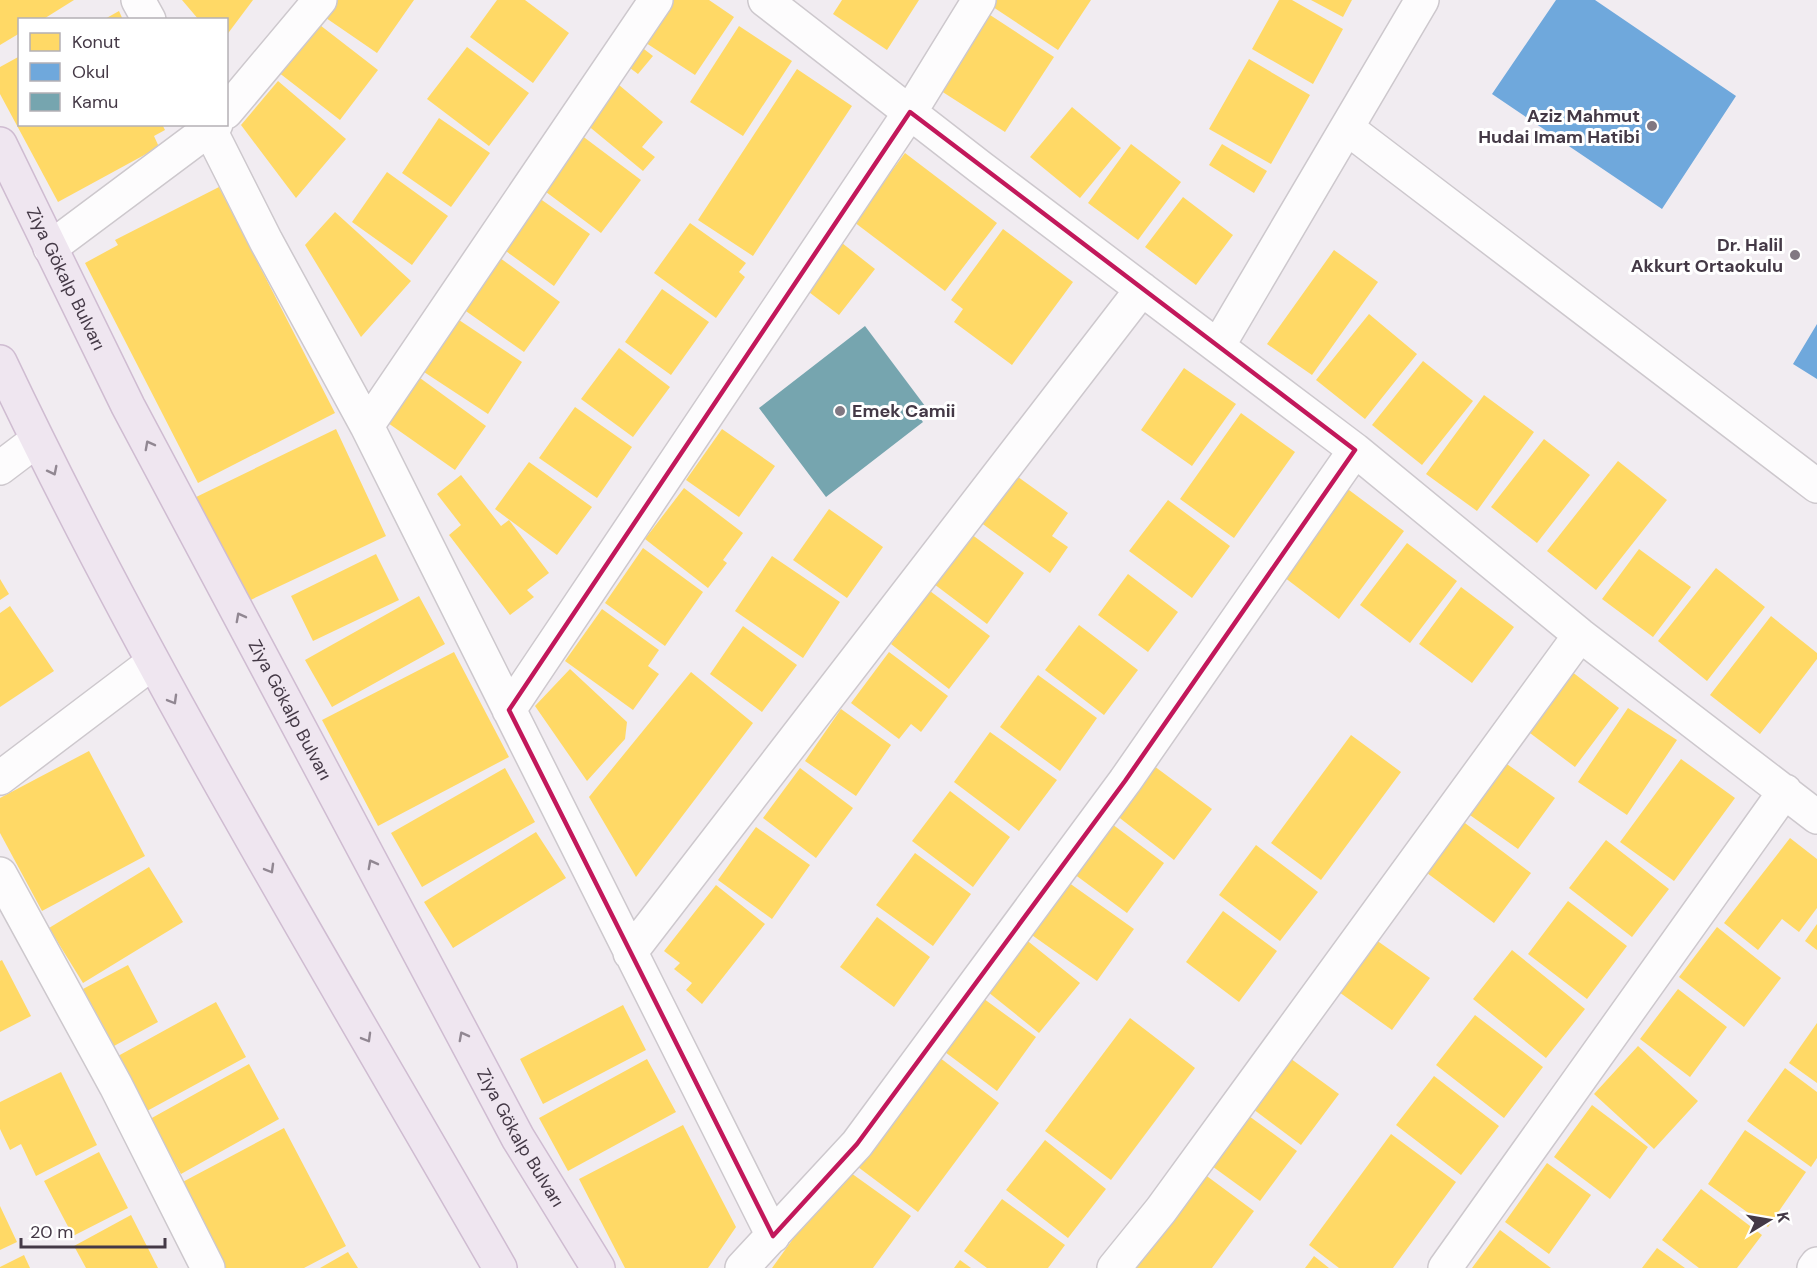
<svg xmlns="http://www.w3.org/2000/svg" width="1817" height="1268" font-family="'DM Sans',sans-serif">
<style>
.homes{fill:#ffd966}
.schools{fill:#6fa8dc}
.public{fill:#76a5af}
.lines{fill:none;stroke-linecap:round;stroke-linejoin:round}
.minor-casing{stroke:#cdc8cd;stroke-width:36}
.major-casing{stroke:#cfbcd1;stroke-width:36}
.minor{stroke:#fdfcfd;stroke-width:33}
.major{stroke:#efe6f0;stroke-width:33}
.oneway{stroke:#918792}
.marked{fill:none;stroke:#c2185b;stroke-width:4.5;stroke-linejoin:round}
.poi-dot{fill:#817882;stroke:#fff;stroke-width:2}
.labels{text-anchor:middle;stroke-width:6;stroke-linejoin:round;paint-order:stroke}
.poi-label{font-size:18px;font-weight:bold;fill:#443946;stroke:#fff;text-anchor:end}
.street-label{font-size:18px;fill:#443946;stroke:#fff}
</style>
<rect width="100%" height="100%" fill="#f1ecf1"/>
<!-- homes -->
<path class="homes" d="M 0,0 L 74,0 L 42,20 L 20,20 L 20,33 L 0,45 Z
M 182,0 L 253,0 L 226,36 L 226,20 L 199,20 Z
M 338,0 L 414,0 L 377,53 L 326,18 Z
M 497,0 L 525,0 L 569,33 L 533,83 L 470,37 Z
M 670,0 L 709,0 L 734,17 L 695,75 L 643,41 Z
M 842,0 L 919,0 L 887,50 L 833,14 Z
M 993,0 L 1091,0 L 1058,50 L 990,5 Z
M 1279,0 L 1292,0 L 1343,29 L 1313,84 L 1252,49 Z
M 1311,0 L 1352,0 L 1343,17 Z
M 119,11 L 123,20 L 103,20 Z
M 987,13 L 1054,57 L 1005,132 L 938,89 Z
M 316,22 L 378,70 L 340,120 L 278,72 Z
M 739,26 L 792,61 L 743,136 L 690,102 Z
M 640,46 L 653,56 L 638,74 L 626,65 Z
M 467,47 L 529,93 L 489,146 L 427,99 Z
M 20,56 L 20,124 L 162,124 L 165,130 L 154,136 L 159,147 L 58,202 L 0,94 L 0,67 Z
M 1249,59 L 1310,95 L 1271,164 L 1209,129 Z
M 797,69 L 852,106 L 753,256 L 698,220 Z
M 278,81 L 346,139 L 296,198 L 241,125 Z
M 619,85 L 663,122 L 642,147 L 655,157 L 643,171 L 586,124 Z
M 1072,107 L 1121,148 L 1080,198 L 1030,157 Z
M 439,118 L 490,153 L 451,207 L 402,173 Z
M 581,135 L 641,180 L 601,233 L 542,189 Z
M 1131,144 L 1181,182 L 1138,240 L 1088,203 Z
M 1222,144 L 1267,171 L 1254,193 L 1209,165 Z
M 905,153 L 997,223 L 945,291 L 854,222 Z
M 387,172 L 448,216 L 412,265 L 352,222 Z
M 219,187 L 335,413 L 198,483 L 85,263 L 118,245 L 115,240 Z
M 1183,197 L 1233,235 L 1196,285 L 1145,247 Z
M 539,198 L 590,234 L 554,286 L 503,249 Z
M 335,212 L 411,281 L 361,337 L 305,245 Z
M 690,223 L 746,263 L 739,272 L 745,277 L 716,318 L 654,273 Z
M 1003,229 L 1073,282 L 1012,365 L 954,322 L 963,309 L 951,300 Z
M 842,243 L 875,269 L 839,315 L 805,289 Z
M 1334,250 L 1378,282 L 1312,375 L 1267,344 Z
M 500,258 L 560,302 L 524,352 L 463,309 Z
M 662,289 L 709,322 L 671,375 L 625,342 Z
M 1369,314 L 1417,354 L 1365,419 L 1316,380 Z
M 459,320 L 522,362 L 488,414 L 424,372 Z
M 619,348 L 670,387 L 633,437 L 581,399 Z
M 1423,361 L 1473,401 L 1422,465 L 1372,425 Z
M 1184,368 L 1236,404 L 1192,466 L 1141,430 Z
M 420,378 L 486,426 L 455,470 L 388,423 Z
M 1484,395 L 1534,432 L 1477,511 L 1426,474 Z
M 575,407 L 632,447 L 597,498 L 539,458 Z
M 1241,413 L 1295,452 L 1234,538 L 1180,499 Z
M 336,429 L 386,536 L 242,604 L 192,499 Z
M 722,429 L 775,466 L 739,517 L 686,480 Z
M 1544,439 L 1590,475 L 1537,543 L 1491,507 Z
M 1618,461 L 1667,500 L 1596,590 L 1547,551 Z
M 529,462 L 592,507 L 557,555 L 495,509 Z
M 1014,474 L 1068,513 L 1052,536 L 1068,547 L 1050,573 L 980,522 Z
M 461,475 L 501,526 L 509,520 L 549,573 L 527,590 L 534,597 L 510,615 L 449,535 L 461,525 L 437,494 Z
M 1345,487 L 1404,531 L 1339,619 L 1280,574 Z
M 684,488 L 743,533 L 723,560 L 727,563 L 708,588 L 645,539 Z
M 1168,500 L 1230,546 L 1192,598 L 1129,551 Z
M 829,509 L 883,547 L 847,598 L 793,560 Z
M 971,534 L 1024,573 L 987,624 L 934,584 Z
M 1407,543 L 1457,581 L 1410,643 L 1360,605 Z
M 643,548 L 703,592 L 665,646 L 605,603 Z
M 1639,549 L 1691,587 L 1653,637 L 1602,599 Z
M 376,554 L 399,600 L 313,641 L 291,596 Z
M 772,556 L 840,602 L 803,658 L 735,611 Z
M 1716,568 L 1765,607 L 1707,681 L 1658,641 Z
M 1128,574 L 1178,612 L 1148,652 L 1098,615 Z
M 0,579 L 9,594 L 0,600 Z
M 1461,587 L 1514,627 L 1472,683 L 1419,644 Z
M 930,591 L 990,636 L 949,689 L 891,644 Z
M 419,596 L 445,644 L 332,707 L 305,660 Z
M 10,606 L 54,671 L 0,707 L 0,613 Z
M 602,609 L 659,650 L 648,666 L 659,674 L 633,710 L 565,661 Z
M 1771,616 L 1817,653 L 1817,659 L 1760,734 L 1710,695 Z
M 1079,625 L 1138,670 L 1104,715 L 1045,670 Z
M 743,626 L 797,665 L 762,712 L 710,674 Z
M 454,652 L 509,757 L 378,826 L 322,720 Z
M 889,652 L 948,696 L 921,732 L 911,724 L 899,739 L 851,703 Z
M 1567,668 L 1619,708 L 1575,767 L 1522,727 Z
M 570,669 L 627,722 L 625,739 L 587,781 L 535,706 Z
M 691,672 L 753,723 L 636,877 L 589,797 Z
M 1038,675 L 1097,718 L 1060,771 L 1000,727 Z
M 1628,708 L 1677,740 L 1627,815 L 1578,782 Z
M 841,709 L 891,745 L 856,796 L 805,761 Z
M 990,732 L 1057,780 L 1019,831 L 954,782 Z
M 1351,735 L 1401,772 L 1321,880 L 1271,843 Z
M 89,751 L 145,856 L 42,911 L 0,833 L 0,798 Z
M 1681,759 L 1735,798 L 1674,881 L 1620,842 Z
M 1504,762 L 1555,798 L 1518,849 L 1467,813 Z
M 1150,763 L 1212,809 L 1174,860 L 1112,812 Z
M 505,768 L 535,822 L 422,887 L 391,833 Z
M 800,768 L 853,808 L 816,858 L 763,818 Z
M 950,791 L 1010,837 L 973,887 L 912,841 Z
M 1457,817 L 1531,873 L 1494,923 L 1419,867 Z
M 1108,821 L 1164,863 L 1127,913 L 1070,871 Z
M 756,827 L 810,865 L 772,919 L 718,880 Z
M 536,832 L 566,878 L 453,948 L 424,902 Z
M 1790,838 L 1817,859 L 1817,908 L 1799,932 L 1782,919 L 1758,950 L 1724,923 Z
M 1606,840 L 1669,889 L 1632,937 L 1569,888 Z
M 1256,845 L 1318,892 L 1280,941 L 1219,895 Z
M 915,853 L 971,894 L 933,946 L 876,905 Z
M 149,867 L 183,922 L 83,983 L 49,928 Z
M 1065,880 L 1134,929 L 1097,981 L 1029,933 Z
M 716,885 L 765,924 L 702,1004 L 686,990 L 692,983 L 674,969 L 680,963 L 664,951 Z
M 1568,901 L 1627,946 L 1587,999 L 1528,954 Z
M 1223,911 L 1277,951 L 1239,1002 L 1186,962 Z
M 877,917 L 930,957 L 894,1007 L 840,967 Z
M 1817,924 L 1817,950 L 1805,941 Z
M 1717,927 L 1781,978 L 1744,1027 L 1679,977 Z
M 1369,935 L 1430,978 L 1392,1030 L 1332,987 Z
M 1024,938 L 1080,983 L 1039,1033 L 983,988 Z
M 1512,950 L 1585,1009 L 1546,1058 L 1473,999 Z
M 2,960 L 31,1016 L 0,1032 L 0,961 Z
M 128,965 L 158,1022 L 114,1046 L 83,989 Z
M 1678,989 L 1727,1027 L 1690,1077 L 1640,1039 Z
M 976,993 L 1036,1037 L 997,1091 L 937,1046 Z
M 216,1002 L 246,1057 L 147,1111 L 118,1056 Z
M 623,1005 L 646,1050 L 543,1104 L 520,1059 Z
M 1475,1015 L 1543,1067 L 1504,1118 L 1436,1065 Z
M 1130,1018 L 1195,1068 L 1111,1180 L 1045,1131 Z
M 1817,1023 L 1817,1083 L 1789,1063 Z
M 1638,1046 L 1698,1101 L 1654,1149 L 1594,1094 Z
M 931,1051 L 999,1103 L 918,1212 L 850,1161 Z
M 1283,1053 L 1339,1094 L 1301,1145 L 1245,1103 Z
M 647,1059 L 676,1112 L 568,1171 L 539,1118 Z
M 249,1064 L 279,1119 L 181,1174 L 150,1119 Z
M 1785,1068 L 1817,1092 L 1817,1158 L 1811,1167 L 1747,1121 Z
M 61,1072 L 97,1145 L 36,1176 L 21,1144 L 10,1150 L 0,1129 L 0,1102 Z
M 1434,1076 L 1499,1126 L 1461,1175 L 1396,1125 Z
M 1592,1105 L 1648,1147 L 1610,1199 L 1554,1157 Z
M 1242,1111 L 1297,1151 L 1260,1201 L 1205,1161 Z
M 683,1125 L 736,1227 L 708,1268 L 625,1268 L 579,1179 Z
M 284,1128 L 346,1246 L 304,1268 L 221,1268 L 177,1185 Z
M 1745,1130 L 1806,1172 L 1768,1227 L 1708,1184 Z
M 1391,1134 L 1456,1182 L 1393,1268 L 1339,1268 L 1309,1245 Z
M 1045,1140 L 1106,1189 L 1068,1238 L 1006,1190 Z
M 99,1152 L 128,1208 L 73,1236 L 44,1181 Z
M 1547,1163 L 1591,1195 L 1549,1254 L 1505,1222 Z
M 844,1168 L 911,1216 L 873,1268 L 772,1268 Z
M 1200,1171 L 1254,1211 L 1212,1268 L 1130,1268 Z
M 1701,1189 L 1762,1235 L 1737,1268 L 1699,1268 L 1662,1240 Z
M 1002,1199 L 1065,1245 L 1048,1268 L 987,1268 L 964,1251 Z
M 0,1206 L 17,1242 L 0,1250 Z
M 131,1215 L 158,1268 L 86,1268 L 74,1246 Z
M 1500,1230 L 1551,1268 L 1472,1268 Z
M 1657,1248 L 1685,1268 L 1642,1268 Z
M 348,1252 L 358,1268 L 320,1268 Z
M 24,1255 L 30,1268 L 0,1268 L 0,1267 Z
M 1314,1256 L 1329,1268 L 1305,1268 Z
M 960,1260 L 971,1268 L 954,1268 Z"/>
<!-- schools -->
<path class="schools" d="M 1556,0 L 1595,0 L 1736,96 L 1662,209 L 1492,94 Z
M 1817,324 L 1817,379 L 1793,364 Z"/>
<!-- public -->
<path class="public" d="M 865,326 L 925,406 L 916,413 L 923,422 L 826,497 L 759,408 Z"/>
<g class="lines">
<defs>
<path id="minor" d="M 138,0 L 149,20
M 765,0 L 980,167 L 1355,450 L 1580,635 L 1817,817
M 226,112 L 320,0
M 207,124 L 266,241 L 367,426 L 773,1236
M 1347,128 L 1817,486
M 50,248 L 216,124
M 1218,346 L 1422,0
M 367,426 L 656,0
M 0,468 L 37,440
M 509,710 L 910,112 L 979,0
M 0,778 L 152,663
M 0,874 L 116,1086 L 208,1268
M 630,953 L 1142,289
M 742,1268 L 857,1144 L 1125,781 L 1355,450
M 1114,1268 L 1161,1210 L 1580,635
M 1445,1268 L 1785,791
M 1814,1268 L 1817,1264"/>
<g id="major">
<path id="s1" d="M 0,144 L 128,406 L 518,1138 L 598,1268"/>
<path d="M 0,362 C 148,674 328,969 500,1268"/>
</g>
</defs>
<!-- minor casing -->
<use href="#minor" class="minor-casing"/>
<!-- major casing -->
<use href="#major" class="major-casing"/>
<!-- minor -->
<use href="#minor" class="minor"/>
<!-- major -->
<use href="#major" class="major"/>
</g>
<!-- one-way arrows -->
<defs><path id="oneway-chevron" d="M-2-3.5L2.5 0L-2 3.5" fill="none" stroke-width="1.6" stroke-linecap="round" stroke-linejoin="round" transform="scale(1.5)"/></defs>
<g class="oneway">
<use href="#oneway-chevron" transform="translate(149 445) rotate(-118)"/>
<use href="#oneway-chevron" transform="translate(53 471) rotate(63)"/>
<use href="#oneway-chevron" transform="translate(240 617) rotate(-118)"/>
<use href="#oneway-chevron" transform="translate(173 700) rotate(60)"/>
<use href="#oneway-chevron" transform="translate(372 864) rotate(-118)"/>
<use href="#oneway-chevron" transform="translate(270 869) rotate(60)"/>
<use href="#oneway-chevron" transform="translate(463 1036) rotate(-118)"/>
<use href="#oneway-chevron" transform="translate(367 1038) rotate(60)"/>
</g>
<!-- marked area -->
<path class="marked" d="M 910,112 L 1355,450 L 1125,781 L 857,1144 L 773,1236 L 509,710 Z"/>
<!-- markers -->
<g class="poi-dot">
<circle cx="1652" cy="126" r="6"/>
<circle cx="1795" cy="255" r="6"/>
<circle cx="840" cy="411" r="6"/>
</g>
<g class="labels">
<!-- poi labels -->
<g class="poi-label">
<text x="1640" y="122">Aziz Mahmut<tspan x="1640" dy="21">Hudai Imam Hatibi</tspan></text>
<text x="1783" y="251">Dr. Halil<tspan x="1783" dy="21">Akkurt Ortaokulu</tspan></text>
<text x="852" y="417" text-anchor="start">Emek Camii</text>
</g>
<!-- street labels -->
<g class="street-label">
<text dy="6" stroke="none"><textPath href="#s1" startOffset="150">Ziya Gökalp Bulvarı</textPath></text>
<text dy="6" stroke="none"><textPath href="#s1" startOffset="636">Ziya Gökalp Bulvarı</textPath></text>
<text dy="6" stroke="none"><textPath href="#s1" startOffset="1122">Ziya Gökalp Bulvarı</textPath></text>
</g>
</g>
<!-- legend -->
<rect x="18" y="18" width="210" height="108" fill="#ffffff" stroke="#b4b0b5" stroke-width="1.5"/>
<rect x="30" y="33" width="30" height="18" fill="#ffd966" stroke="#b4b0b5" stroke-width="1.5"/>
<text x="72" y="48" font-size="18" fill="#443946">Konut</text>
<rect x="30" y="63" width="30" height="18" fill="#6fa8dc" stroke="#b4b0b5" stroke-width="1.5"/>
<text x="72" y="78" font-size="18" fill="#443946">Okul</text>
<rect x="30" y="93" width="30" height="18" fill="#76a5af" stroke="#b4b0b5" stroke-width="1.5"/>
<text x="72" y="108" font-size="18" fill="#443946">Kamu</text>
<!-- north arrow -->
<g transform="translate(1769 1220) rotate(79)" stroke="#ffffff" stroke-width="4.5" paint-order="stroke">
<path d="M0-4.5L10 22L0 15L-10 22Z" fill="#443946"/>
<text y="-9" font-size="16" font-weight="bold" text-anchor="middle" fill="#443946">K</text>
</g>
<!-- scale -->
<path d="M21 1238v9h144v-9" fill="none" stroke="#443946" stroke-width="3"/>
<text x="30" y="1238" font-size="18" fill="#443946" stroke="#ffffff" stroke-width="4.5" paint-order="stroke">20 m</text>
</svg>
